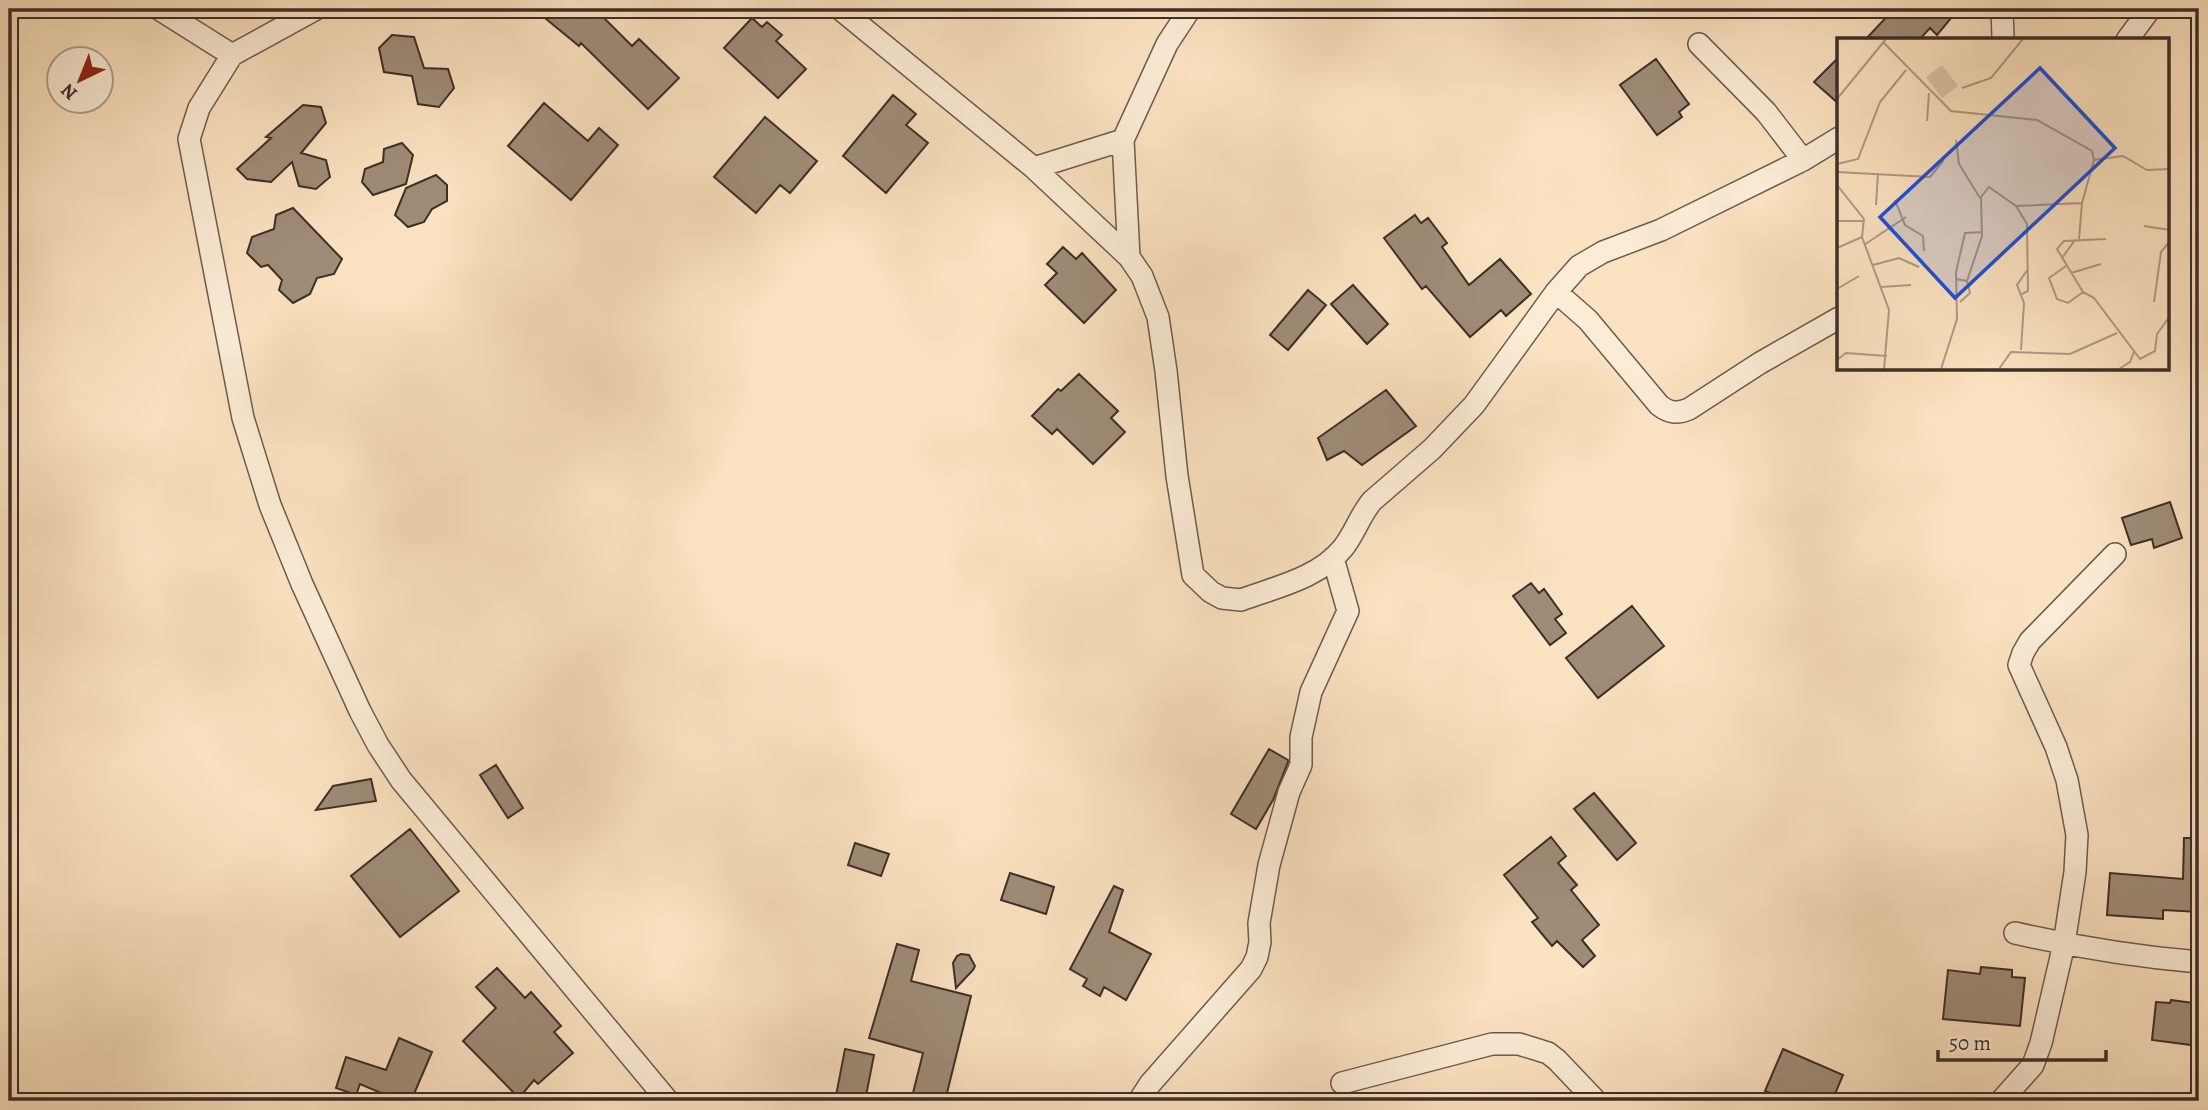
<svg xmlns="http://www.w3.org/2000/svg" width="2208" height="1110" font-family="Alegreya,serif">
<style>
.building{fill:#9f8c78;stroke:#3c2f29;stroke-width:2}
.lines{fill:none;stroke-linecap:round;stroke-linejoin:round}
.street-casing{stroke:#6c5c4f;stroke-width:24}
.street{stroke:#fcecd6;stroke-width:21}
.inset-road{fill:none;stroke:#af9a84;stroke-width:2}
.view{fill:#1d4ed8;fill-opacity:0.15;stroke:#1d4ed8;stroke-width:3.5}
.inset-edge{fill:none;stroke:#3c2f29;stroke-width:3.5}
</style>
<rect width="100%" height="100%" fill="#fbe2c0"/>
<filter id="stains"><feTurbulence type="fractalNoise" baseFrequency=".00286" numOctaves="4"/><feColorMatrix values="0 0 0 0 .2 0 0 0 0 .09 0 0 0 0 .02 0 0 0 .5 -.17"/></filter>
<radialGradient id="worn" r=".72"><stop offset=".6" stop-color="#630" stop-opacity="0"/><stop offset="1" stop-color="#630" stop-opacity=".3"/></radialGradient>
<!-- building -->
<path class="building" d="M 534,9 L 609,9 L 603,17 L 632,46 L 639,39 L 679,78 L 648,109 L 581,43 L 579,46 Z
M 1894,9 L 1947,9 L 1944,12 L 1952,17 L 1937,35 L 1930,28 L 1919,40 L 1865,40 Z
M 752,18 L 762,27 L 767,22 L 782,35 L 776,41 L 806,69 L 778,98 L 724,48 Z
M 392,35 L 414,37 L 424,68 L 448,69 L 454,88 L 439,107 L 418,104 L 412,76 L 384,72 L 379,48 Z
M 1839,57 L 1839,104 L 1814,82 Z
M 1656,59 L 1689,104 L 1679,112 L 1682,117 L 1657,135 L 1620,85 Z
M 893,95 L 916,114 L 906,125 L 928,143 L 886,193 L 843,156 Z
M 544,103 L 588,141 L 599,128 L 618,145 L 571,200 L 508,146 Z
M 303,105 L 321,107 L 326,123 L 301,153 L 326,160 L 330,177 L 316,189 L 299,186 L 292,162 L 271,182 L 247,179 L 237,169 L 271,138 L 266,137 Z
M 765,117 L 817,161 L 790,193 L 780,185 L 756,213 L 714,177 Z
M 402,143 L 413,155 L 406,184 L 373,195 L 362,182 L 365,169 L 383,162 L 384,149 Z
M 436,175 L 447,185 L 447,201 L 432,209 L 424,222 L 408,227 L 395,215 L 406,188 Z
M 293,208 L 342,259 L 334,274 L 317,278 L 310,294 L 293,303 L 279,290 L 282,280 L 268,265 L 261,267 L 247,253 L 252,237 L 274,229 L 276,215 Z
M 1415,215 L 1421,223 L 1428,218 L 1447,243 L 1442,247 L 1469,285 L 1500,259 L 1531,294 L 1506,316 L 1501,310 L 1470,337 L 1426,286 L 1422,289 L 1384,238 Z
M 1063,247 L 1076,259 L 1082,253 L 1116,290 L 1084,323 L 1045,285 L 1057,273 L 1047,264 Z
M 1353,285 L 1388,324 L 1367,344 L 1331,304 Z
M 1308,290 L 1326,305 L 1288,350 L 1270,335 Z
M 1079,374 L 1118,411 L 1111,418 L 1125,432 L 1093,464 L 1057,429 L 1052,434 L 1032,416 L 1058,389 L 1061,391 Z
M 1386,390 L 1416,426 L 1362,465 L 1344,451 L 1327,460 L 1318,438 Z
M 2170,502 L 2182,538 L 2154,548 L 2152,539 L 2131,545 L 2122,518 Z
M 1531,583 L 1539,593 L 1544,589 L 1562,614 L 1555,619 L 1566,633 L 1550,645 L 1513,596 Z
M 1632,606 L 1664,646 L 1598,698 L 1566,658 Z
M 1269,749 L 1288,760 L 1288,762 L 1273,800 L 1256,829 L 1231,814 Z
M 496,765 L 523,808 L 508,818 L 480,775 Z
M 371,779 L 376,801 L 316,810 L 333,786 Z
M 1594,793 L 1636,843 L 1617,860 L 1574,809 Z
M 410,829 L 459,891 L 400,937 L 351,876 Z
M 1551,837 L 1566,856 L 1558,863 L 1577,885 L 1571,890 L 1599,925 L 1582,940 L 1595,956 L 1583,967 L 1557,941 L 1552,946 L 1532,922 L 1538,918 L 1504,875 Z
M 2184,838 L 2199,838 L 2199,912 L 2163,910 L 2163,919 L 2107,915 L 2110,873 L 2183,879 Z
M 855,843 L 889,854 L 881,876 L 848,865 Z
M 1010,873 L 1054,887 L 1046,914 L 1001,900 Z
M 1114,886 L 1123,890 L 1109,932 L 1151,954 L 1126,1000 L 1104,987 L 1100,996 L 1083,986 L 1087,979 L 1070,969 Z
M 897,944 L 919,950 L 911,981 L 971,996 L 945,1101 L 911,1101 L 923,1053 L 869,1038 Z
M 961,954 L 969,955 L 975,966 L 973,970 L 956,988 L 953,963 L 957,956 Z
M 1981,967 L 2012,970 L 2012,977 L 2025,978 L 2020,1026 L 1943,1019 L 1948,970 L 1980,974 Z
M 497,968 L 525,998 L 531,992 L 561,1026 L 554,1032 L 573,1053 L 538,1084 L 534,1080 L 519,1098 L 463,1041 L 496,1008 L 476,987 Z
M 2171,1000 L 2194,1003 L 2193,1008 L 2199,1009 L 2199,1046 L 2152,1040 L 2156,1002 L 2170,1003 Z
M 399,1038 L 432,1052 L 411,1101 L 400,1101 L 360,1084 L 356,1095 L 336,1088 L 346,1057 L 386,1070 Z
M 845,1049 L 874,1055 L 865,1101 L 835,1101 Z
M 1783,1049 L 1843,1075 L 1832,1101 L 1770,1101 L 1773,1094 L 1765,1091 Z"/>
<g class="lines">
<defs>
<path id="street" d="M 159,9 L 232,55
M 316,9 L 232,55 L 199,108 L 189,139 L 243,418 L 270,505 L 302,584 L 360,711 L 378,745 L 401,780 L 668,1101
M 840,9 L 1034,168 L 1129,257 L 1142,276 L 1158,317 L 1166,371 L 1177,476 L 1193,575 L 1211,592 L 1222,598 L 1241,600 C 1276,587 1319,578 1343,548 C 1355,533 1360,515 1372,501 L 1432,449 L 1474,405 L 1556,292 L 1579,266 L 1603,252 L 1661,230 L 1803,160 L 1839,138
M 2002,9 L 2003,37
M 2127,40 L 2150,9
M 1699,44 L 1766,112 L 1803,160
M 1034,168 L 1123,140
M 1129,257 L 1123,140 L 1167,44 L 1190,9
M 1556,292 L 1588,320 L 1659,405 C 1669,413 1677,414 1689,409 L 1760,363 L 1839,318
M 2015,933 C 2076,947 2137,957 2199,962
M 1342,1083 L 1492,1044 L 1519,1044 L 1548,1053 L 1557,1060 L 1596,1101
M 1139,1101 L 1150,1084 L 1251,969 L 1257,957 L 1260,942 L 1259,923 L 1269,865 L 1289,792 L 1301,765 L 1301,737 L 1311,692 L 1348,611 L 1333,558
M 2001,1101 L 2033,1065 L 2041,1043 L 2064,944 L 2075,872 L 2077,835 L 2067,780 L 2056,747 L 2019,665 L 2023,653 L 2030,641 L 2115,554"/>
</defs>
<!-- street casing -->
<use href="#street" class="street-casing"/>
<!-- street -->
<use href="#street" class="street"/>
</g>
<!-- overview -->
<g transform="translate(1837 38)">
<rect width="332" height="332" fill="#fbe2c0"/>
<path d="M 105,27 L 121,48 L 105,60 L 89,39 Z" fill="#dbc4a6"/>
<path class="inset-road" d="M 46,4 L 114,73 L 200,82 L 255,113 L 257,122 L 245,165 L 179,168M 125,50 L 154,40 L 186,1M 0,61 L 49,1M 90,83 L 92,55M 119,102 L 122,126 L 143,160M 257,122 L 286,118 L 310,132 L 333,131M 0,126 L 21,121 L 43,64 L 69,32M 0,134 L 93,139 L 107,122M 0,147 L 27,181 L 25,199 L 0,210M 58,162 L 68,187 L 86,198 L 87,213M 39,167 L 41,135M 0,183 L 27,183M 307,188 L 333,192M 25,199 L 52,272 L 47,331M 242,201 L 245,165M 269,201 L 227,203 L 220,211 L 246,254 L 257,260 L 303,321 L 318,313 L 320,296 L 333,278M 27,207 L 69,179M 225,220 L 238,202M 36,227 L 62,220 L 82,229M 229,228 L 212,240 L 220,261 L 231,265 L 246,254M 234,235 L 264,226M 119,241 L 130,243 L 145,198 L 144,159 L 152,149 L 179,168 L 190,186 L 191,253 L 185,256M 44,249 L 74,247M 0,251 L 22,238M 123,264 L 133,255 L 130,243M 317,264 L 324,214 L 333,203M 184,312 L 187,265 L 180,247 L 191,231M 0,322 L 9,315 L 50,318M 104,331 L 120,281 L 119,234 L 128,195 L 145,194M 162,331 L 174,314 L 233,316 L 280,295M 282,331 L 293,324 L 297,314"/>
<path class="view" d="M 203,30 L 278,110 L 118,260 L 43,179 Z"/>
<rect width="332" height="332" class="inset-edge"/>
</g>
<!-- margin -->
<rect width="2208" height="1110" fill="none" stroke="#fbe2c0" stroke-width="35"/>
<rect x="10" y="10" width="2187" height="1089" fill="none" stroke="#3c2f29" stroke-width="3.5"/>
<rect x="18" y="18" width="2173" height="1075" fill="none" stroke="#3c2f29" stroke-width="2"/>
<!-- north arrow -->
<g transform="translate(80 80) rotate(223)"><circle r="33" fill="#fcecd6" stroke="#afa091" stroke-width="2"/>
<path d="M0-5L12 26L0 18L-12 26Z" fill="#8f2418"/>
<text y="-10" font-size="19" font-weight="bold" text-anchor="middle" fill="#3c2f29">N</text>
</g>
<!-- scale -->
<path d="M1938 1050v10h168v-10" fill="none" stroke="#3c2f29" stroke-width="3.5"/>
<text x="1949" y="1050" font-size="21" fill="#3c2f29" stroke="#fcecd6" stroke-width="5" paint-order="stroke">50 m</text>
<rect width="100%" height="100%" filter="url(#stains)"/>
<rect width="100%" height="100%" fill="url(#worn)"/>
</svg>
